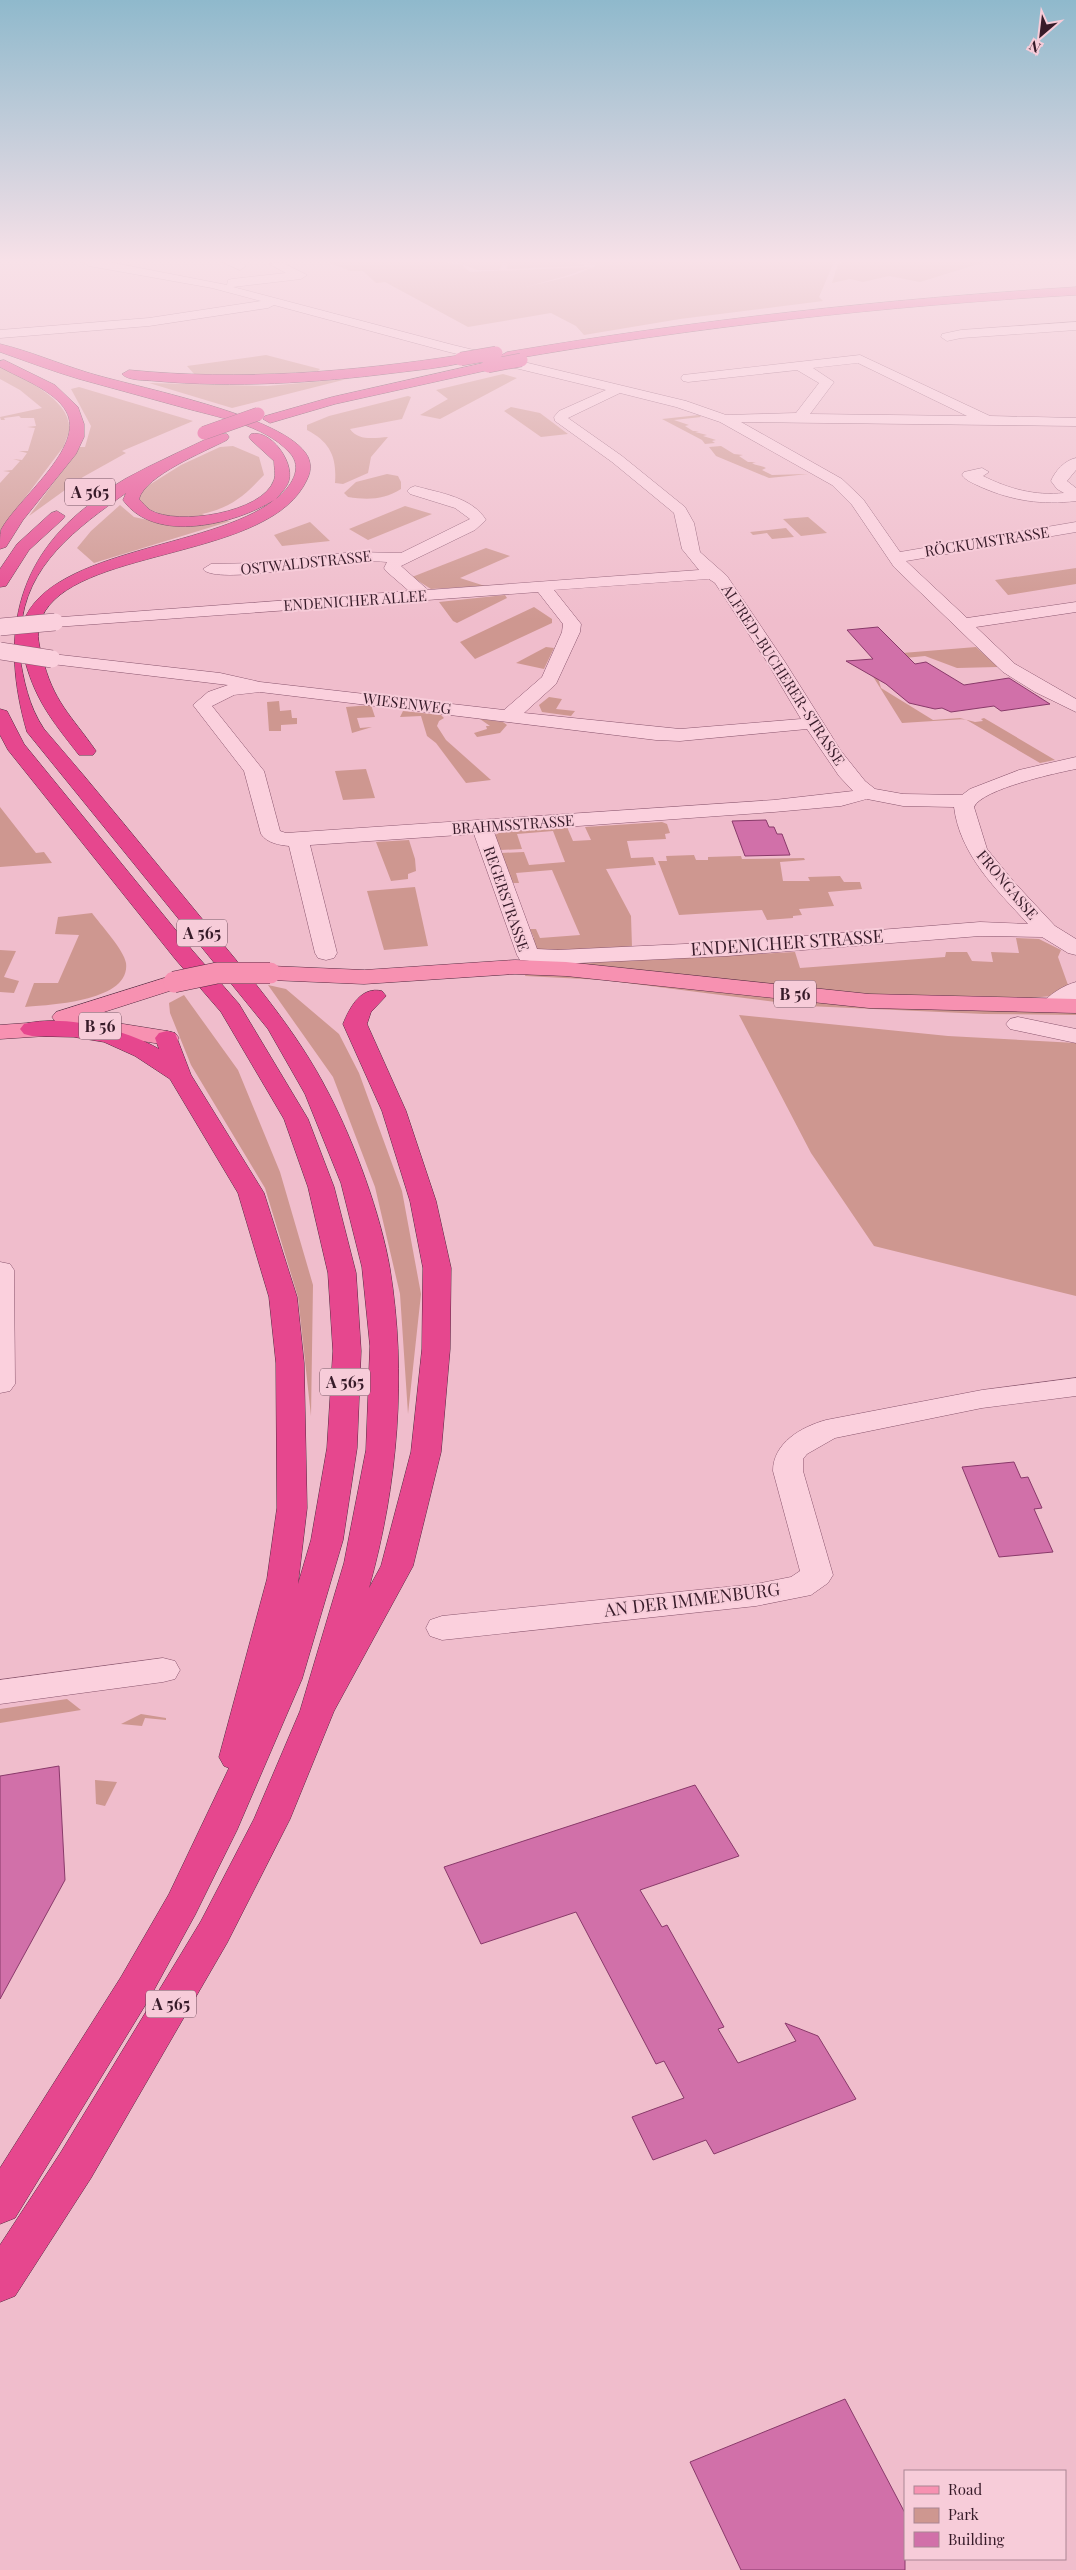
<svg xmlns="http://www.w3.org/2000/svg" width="1076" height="2570" font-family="'Playfair Display',serif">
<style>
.green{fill:#ce9790}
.building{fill:#d170a9;stroke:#893a6a}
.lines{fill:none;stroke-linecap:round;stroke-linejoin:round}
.minor-casing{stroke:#89556d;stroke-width:1}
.major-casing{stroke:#562a42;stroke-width:1}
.highway-casing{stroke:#562a42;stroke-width:1}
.minor{fill:#fbd0dd;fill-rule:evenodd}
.major{fill:#f791b1;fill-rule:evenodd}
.highway{fill:#e6478e;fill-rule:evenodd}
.minor-bridge-casing{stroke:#89556d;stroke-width:18;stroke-linecap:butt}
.major-bridge-casing{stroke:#562a42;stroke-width:22;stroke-linecap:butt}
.highway-bridge-casing{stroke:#562a42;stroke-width:14;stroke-linecap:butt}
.minor-bridge{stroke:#fbd0dd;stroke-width:17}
.major-bridge{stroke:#f791b1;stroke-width:21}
.highway-bridge{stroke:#e6478e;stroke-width:13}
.labels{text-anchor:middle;stroke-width:4;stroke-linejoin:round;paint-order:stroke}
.far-street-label{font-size:15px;fill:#371b29;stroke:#f7ccd9}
.shield{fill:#f7ccd9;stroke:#71505e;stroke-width:1}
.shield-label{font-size:16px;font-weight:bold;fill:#371b29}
.street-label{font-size:18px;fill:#371b29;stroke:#f7ccd9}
</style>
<rect width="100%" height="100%" fill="#f0bdcc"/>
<!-- green -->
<path class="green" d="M 328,262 L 445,262 L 462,265 L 470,272 L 591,267 L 566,276 L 526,287 L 571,276 L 596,266 L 587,262 L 834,262 L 819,297 L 823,301 L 680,319 L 584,335 L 576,326 L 551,313 L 468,327 L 385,282 L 376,283 L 363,271 L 350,271 Z
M 456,262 L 578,262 L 585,266 L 507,269 L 508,264 L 503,263 L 499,270 L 477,270 Z
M 843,262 L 985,262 L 920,282 L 889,276 L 863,282 L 850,279 L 832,283 L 838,264 Z
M 266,355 L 320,369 L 318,371 L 238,376 L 195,375 L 187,366 Z
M 0,367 C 22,378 73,400 69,431 C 68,436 65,441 64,446 L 0,531 L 0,483 L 10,472 L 3,471 L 12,470 L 20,461 L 13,459 L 22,460 L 27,453 L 19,451 L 28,451 L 35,428 L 27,427 L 36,426 L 34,418 L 21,418 L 19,416 L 4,418 L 5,420 L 1,420 L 0,417 L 42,408 L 20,390 L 0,379 Z
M 503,374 L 517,378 L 440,419 L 420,415 L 448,399 L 436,390 Z
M 347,379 L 232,408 L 149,383 L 267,386 Z
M 79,387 L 193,421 L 122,451 L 126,453 L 83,477 L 29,516 L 80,447 L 85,447 L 91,426 L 71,389 Z
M 408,396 L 411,397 L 402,419 L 350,429 C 358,441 374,438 388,437 L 371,457 L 368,473 L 343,484 L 335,483 C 337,457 330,442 307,430 L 307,425 L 329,416 Z
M 511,407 L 540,413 L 568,434 L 541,437 L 504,411 Z
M 699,415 L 701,417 L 674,420 L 689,425 L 685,426 L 693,431 L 699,431 L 695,432 L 707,435 L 703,436 L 716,440 L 712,441 L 715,443 L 705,444 L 702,440 L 662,419 Z
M 233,446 L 259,457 L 264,475 C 243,497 232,507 202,514 L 209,517 L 169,517 L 138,505 L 140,493 L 146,487 L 181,465 L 220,447 Z
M 721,446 L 734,454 L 743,455 L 739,456 L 748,462 L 756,462 L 752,463 C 756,466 761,465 766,468 L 762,470 L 772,475 L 808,474 L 769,478 L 716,456 L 709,447 Z
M 387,474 L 398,476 L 401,482 L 401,489 C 384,500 367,500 348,497 L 344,493 L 356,482 Z
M 120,505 L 134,517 L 162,523 L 231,521 L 94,563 L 77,548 L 91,531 Z
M 405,506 L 432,514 L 368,540 L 349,529 Z
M 808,517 L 827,533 L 801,536 L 783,519 Z
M 310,522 L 330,541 L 282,546 L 274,535 Z
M 786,528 L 794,537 L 772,539 L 767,533 L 753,535 L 750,532 Z
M 486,548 L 510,556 L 460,578 L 485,586 L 431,589 L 412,577 Z
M 1076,568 L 1076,584 L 1008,595 L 995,580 Z
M 505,595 L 507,598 L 457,623 L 453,621 L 439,602 Z
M 534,607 L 552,619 L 552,623 L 475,659 L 460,642 Z
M 546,647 L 554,648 L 544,669 L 516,663 Z
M 976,647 L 998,667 L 957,668 L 925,656 L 895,659 L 890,654 Z
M 864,662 L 876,671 L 881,688 L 933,720 L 960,718 L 975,722 L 983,721 L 981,719 L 984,718 L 1055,760 L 1040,763 L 965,719 L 902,723 Z
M 549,697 L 562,699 L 556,709 L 575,711 L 571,716 L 542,712 L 539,705 Z
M 279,701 L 280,711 L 291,710 L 292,718 L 297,718 L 297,724 L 281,725 L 281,731 L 269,731 L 267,702 Z
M 371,705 L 375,717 L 357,718 L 360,728 L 372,727 L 352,733 L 346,707 Z
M 403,711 L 441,715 L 444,718 L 439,721 L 437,726 L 446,740 L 491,780 L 466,783 L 436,743 L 427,736 L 421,716 L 400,717 Z
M 480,719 L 503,722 L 507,725 L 500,733 L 477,737 L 474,733 L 487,729 L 486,726 L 490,726 Z
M 366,769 L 375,798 L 343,800 L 335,771 Z
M 0,807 L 36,853 L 44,852 L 52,863 L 0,867 Z
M 662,822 L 667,824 L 670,833 L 665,834 L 666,839 L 627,841 L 631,858 L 653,857 L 656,865 L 606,869 L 631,916 L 632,947 L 534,952 L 526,938 L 534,938 L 530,929 L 536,929 L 540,938 L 580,935 L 552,870 L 516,873 L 519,883 L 513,883 L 501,853 L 524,852 L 529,865 L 565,862 L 553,831 L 517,834 L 522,849 L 500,850 L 495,835 L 503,831 L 567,827 L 573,841 L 591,840 L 585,827 Z
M 409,840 L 415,859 L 416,871 L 408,874 L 408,879 L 391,881 L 376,842 Z
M 694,855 L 696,860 L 708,860 L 708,857 L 741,856 L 742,859 L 804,858 L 805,860 L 780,862 L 783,881 L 810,881 L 808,877 L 840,876 L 844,882 L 860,882 L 862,889 L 828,892 L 834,906 L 799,909 L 802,915 L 793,916 L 793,918 L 767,920 L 762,910 L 679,915 L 658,861 L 667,861 L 666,856 Z
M 415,887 L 428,946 L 384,950 L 367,891 Z
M 92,913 C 100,924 124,950 126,963 C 131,1002 48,1005 25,1007 L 34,983 L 58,983 L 79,935 L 55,934 L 58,917 Z
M 1016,938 L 1039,939 L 1061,950 L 1058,957 L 1068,985 L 1052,996 L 1019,999 L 871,998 L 621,971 L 536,957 L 618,961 L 795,952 L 800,968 L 945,957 L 946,952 L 967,952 L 972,961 L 993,962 L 991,952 L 1019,953 Z
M 0,950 L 16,951 L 4,977 L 19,981 L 14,993 L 0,992 Z
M 526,973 L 552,973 L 1076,1013 L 1076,1015 L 984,1014 L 807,1006 L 603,980 L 525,976 Z
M 268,985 L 286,989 L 339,1034 L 359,1073 L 402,1191 L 421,1294 L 408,1414 L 400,1294 L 375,1187 L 333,1077 Z
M 184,995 L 238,1070 L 280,1172 L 313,1285 L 311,1416 L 298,1297 L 265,1188 L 191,1065 L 170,1013 L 169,1003 Z
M 739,1015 L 948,1036 L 1076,1043 L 1076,1296 L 874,1246 L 811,1153 Z
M 67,1699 L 81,1710 L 0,1723 L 0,1709 Z
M 141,1714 L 166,1718 L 166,1720 L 145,1718 L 142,1726 L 121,1724 Z
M 95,1780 L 117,1782 L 105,1806 L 96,1804 Z"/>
<!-- building -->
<path class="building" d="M 878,627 L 915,664 L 926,662 L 964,685 L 1009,678 L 1050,704 L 1001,711 L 994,706 L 951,712 L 942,708 L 935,709 L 909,703 L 886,684 L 846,661 L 873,659 L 847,630 Z
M 766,820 L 769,827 L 774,827 L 777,834 L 782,834 L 790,855 L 745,856 L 732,821 Z
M 1014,1462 L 1021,1478 L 1028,1477 L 1042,1508 L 1034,1509 L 1053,1552 L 999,1557 L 962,1467 Z
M 59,1766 L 65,1880 L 0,1999 L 0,1776 Z
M 695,1785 L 739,1856 L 640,1890 L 662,1927 L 667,1925 L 724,2027 L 718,2029 L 738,2063 L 796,2041 L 785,2023 L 818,2036 L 856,2099 L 714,2154 L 706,2140 L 653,2160 L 632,2117 L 684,2098 L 664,2061 L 656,2064 L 576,1912 L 481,1944 L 444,1867 Z
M 845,2399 L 905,2513 L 905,2570 L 741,2570 L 690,2462 Z"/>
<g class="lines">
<defs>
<path id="minor" d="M 83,262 L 109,262 L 227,285 L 228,280 L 232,279 L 286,273 L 269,264 L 281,262 L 307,275 L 301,279 L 233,287 L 453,345 L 686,401 L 726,415 L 796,413 L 819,383 L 797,370 L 688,382 L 683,381 L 681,378 L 683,375 L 860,355 L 990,416 L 1076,418 L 1076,426 L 741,422 L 842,479 L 863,499 L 900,552 L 1076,522 L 1076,532 L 906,561 L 967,618 L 1076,602 L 1076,612 L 976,627 L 1015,664 L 1076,699 L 1076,712 L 1035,692 L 1003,672 L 894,567 L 852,505 L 832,485 L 720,422 L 676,407 L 620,393 L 568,418 L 622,456 L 685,507 L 694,523 L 700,552 L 727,576 L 785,662 L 841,751 L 865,781 L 875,789 L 903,794 L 962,795 L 970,789 L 1019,770 L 1076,757 L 1076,769 C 1056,773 982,789 974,807 L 987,849 L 1014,882 L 1055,926 L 1076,939 L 1076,955 L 1068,953 L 1042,937 L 980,936 L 727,956 L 558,964 L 520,960 L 517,955 L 474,834 L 310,845 L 337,953 L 334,958 L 326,960 L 318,958 L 315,953 L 289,846 C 279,845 267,843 261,834 L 244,771 L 193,705 L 208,692 L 228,685 L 52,664 L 46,663 L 43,659 L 46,655 L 52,654 L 220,673 L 260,682 L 504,710 L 542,677 L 562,632 L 563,624 L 538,592 L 55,627 L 49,626 L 46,622 L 49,618 L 409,591 L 386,571 L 384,568 L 387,562 C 369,560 350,562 332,564 C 312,566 213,584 203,569 L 211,564 L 259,563 L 354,552 L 401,553 L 470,519 L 455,508 L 410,494 L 407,491 L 410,488 L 415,486 C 440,493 472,497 486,520 L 475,530 L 401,566 L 428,590 L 699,570 L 682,549 L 674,513 L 612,462 L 555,421 L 554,417 L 559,411 L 606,390 L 445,351 L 274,305 L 268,308 L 149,326 L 0,338 L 0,330 L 149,318 L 261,301 L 212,288 L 89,266 ZM 858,363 L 967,416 L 810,414 L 834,382 L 813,368 ZM 709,579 L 715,583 L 767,662 L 801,719 L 680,729 L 524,713 L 556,684 L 580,632 L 581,624 L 554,590 ZM 260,692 L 656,740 L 680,741 L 807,729 L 839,776 L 853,791 L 774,800 L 286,833 L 280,831 L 264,771 L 212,706 L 234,695 ZM 867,799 L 903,806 L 954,807 C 960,855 996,889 1028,924 L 980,922 L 727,942 L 558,950 L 537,949 L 494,832 L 774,812 L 841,806 Z
M 222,262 L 240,262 L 246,266 L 240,270 Z
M 1076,322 L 1076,330 L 961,338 L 947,341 L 941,337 L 942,334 L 961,330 Z
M 1076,458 L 1076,470 L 1067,481 L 1076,488 L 1076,501 C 1042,505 1013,501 981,487 C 975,484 966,481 962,475 L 964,472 L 982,468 L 989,472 L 983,476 C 1009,489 1035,496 1064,493 L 1057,489 L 1051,481 C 1055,471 1065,460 1076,458 Z
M 1076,982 L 1076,1000 C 1065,1008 1058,1014 1044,1011 L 1040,1006 C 1048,995 1064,985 1076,982 Z
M 1018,1017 L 1076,1029 L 1076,1043 L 1010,1029 L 1006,1024 L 1010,1019 Z
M 0,1262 L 10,1264 L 14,1270 L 15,1384 L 10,1391 L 0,1393 Z
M 1076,1378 L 1076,1396 L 982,1408 L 835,1438 L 807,1454 L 803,1459 L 803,1471 L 833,1575 L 828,1583 L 811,1595 L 756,1606 L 442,1640 L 430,1636 L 426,1628 L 430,1620 L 442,1616 L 756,1584 L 791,1577 L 800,1571 L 773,1471 C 773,1443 801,1427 826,1420 L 982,1390 Z
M 163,1658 L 175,1661 L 180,1670 L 175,1679 L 163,1682 L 0,1704 L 0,1680 Z"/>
<path id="major" d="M 515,960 L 566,962 L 869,994 L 1076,999 L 1076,1013 L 869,1008 L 566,976 L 515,974 L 364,984 L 270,980 L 262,978 L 259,973 L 262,968 L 270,966 L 364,970 Z
M 174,975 L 182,977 L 185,982 L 182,987 L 79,1020 L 92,1019 L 167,1031 L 175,1033 L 179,1038 L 175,1043 L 167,1045 L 92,1033 L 0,1039 L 0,1025 L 55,1021 L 52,1017 L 56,1012 Z"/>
<path id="highway" d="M 1076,287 L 1076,295 C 885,306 696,327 507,360 L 500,356 L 507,352 C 696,320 885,299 1076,287 Z
M 0,344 C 29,351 57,363 86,372 C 133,387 287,415 308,457 C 313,468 309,477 303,487 C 259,560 72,549 42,617 C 36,631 38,642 42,656 C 53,702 71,715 96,751 L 93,755 L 79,755 C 51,719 34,699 23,653 L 19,650 L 19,653 C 24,681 28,705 44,729 C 98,791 150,856 203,920 C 249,976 296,1029 329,1094 C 354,1142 381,1215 390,1269 C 407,1374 398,1485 369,1588 L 381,1566 L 411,1452 L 422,1349 L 423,1268 L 410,1201 L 382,1111 L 343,1024 C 350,1007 361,986 382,991 L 386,996 L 371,1012 L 367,1024 L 406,1111 L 436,1201 L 451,1268 L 450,1349 L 441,1452 L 413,1566 L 334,1711 L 290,1819 L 227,1943 L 91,2178 L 15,2296 L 0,2302 L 0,2245 L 61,2152 L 201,1921 L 254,1819 L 300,1711 L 344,1563 L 366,1450 L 370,1346 L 362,1267 L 341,1183 L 305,1094 L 268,1029 L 27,732 C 0,639 14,559 94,501 C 104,494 114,485 125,479 C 154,463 186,449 217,434 L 227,434 L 229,437 L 227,440 C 204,452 146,475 139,499 C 142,502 146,507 150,510 C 177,526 263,513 274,480 C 276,475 274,466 274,461 L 251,440 L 249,437 L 251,434 C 270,429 294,461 289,480 C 288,486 280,494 276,499 C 290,488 305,468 289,452 C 263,424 216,417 181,407 C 147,398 113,388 79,379 C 52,371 26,361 0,352 ZM 126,493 L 123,500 C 155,545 236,524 274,500 C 212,550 39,548 21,630 C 25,565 77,528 126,493 Z
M 461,355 L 466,356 L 468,359 L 466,362 C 442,368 418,370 394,373 C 315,383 234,388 155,381 C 146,380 128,381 122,374 L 129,370 C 241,381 350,372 461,355 Z
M 4,360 L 55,385 L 78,407 L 84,424 L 84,437 L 76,454 L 23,520 L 6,547 L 0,549 C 0,543 0,535 1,530 C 16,500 87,447 66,411 C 55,391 20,378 0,367 L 0,361 Z
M 488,362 L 495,366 L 493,369 L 335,404 L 270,423 L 263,419 L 265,416 L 332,397 Z
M 57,511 L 65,516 L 63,519 L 29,550 L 6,586 L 0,587 L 0,569 L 17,544 L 51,513 Z
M 0,709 L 7,711 L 24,744 L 192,950 L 239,1004 L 308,1119 L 334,1187 L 356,1273 L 361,1351 L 357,1448 L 343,1540 L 302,1679 L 237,1830 L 195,1915 L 149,1999 L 15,2218 L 0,2224 L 0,2168 L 121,1977 L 169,1894 L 229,1768 L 224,1766 L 219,1757 L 267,1579 L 277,1508 L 276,1363 L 269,1297 L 238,1193 L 170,1079 L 135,1056 L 104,1042 L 74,1037 L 32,1036 L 24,1034 L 20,1029 L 24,1024 C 63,1014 125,1029 159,1049 L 155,1038 L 159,1033 L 167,1031 L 175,1033 L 191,1075 L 264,1193 L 297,1297 L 304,1363 L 307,1508 L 298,1584 L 311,1540 L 327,1448 L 333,1351 L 328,1273 L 308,1187 L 284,1119 L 221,1012 L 176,960 L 8,750 L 0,735 Z"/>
</defs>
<!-- minor casing -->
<use href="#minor" class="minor-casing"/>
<!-- major casing -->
<use href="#major" class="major-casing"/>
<!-- highway casing -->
<use href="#highway" class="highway-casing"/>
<!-- minor -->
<use href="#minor" class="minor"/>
<!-- major -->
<use href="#major" class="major"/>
<!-- highway -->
<use href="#highway" class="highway"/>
<defs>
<path id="minor-bridge" d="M 0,627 L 55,622
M 0,651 L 52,659"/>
<path id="major-bridge" d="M 174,982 L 217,973 L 270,973"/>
<path id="highway-bridge" d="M 461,359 L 496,353
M 488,366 L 521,360
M 204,433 L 258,414"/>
</defs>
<!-- minor-bridge casing -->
<use href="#minor-bridge" class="minor-bridge-casing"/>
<!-- major-bridge casing -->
<use href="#major-bridge" class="major-bridge-casing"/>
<!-- highway-bridge casing -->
<use href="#highway-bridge" class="highway-bridge-casing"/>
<!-- minor-bridge -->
<use href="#minor-bridge" class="minor-bridge"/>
<!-- major-bridge -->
<use href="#major-bridge" class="major-bridge"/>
<!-- highway-bridge -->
<use href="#highway-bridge" class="highway-bridge"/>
</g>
<!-- sky -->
<linearGradient id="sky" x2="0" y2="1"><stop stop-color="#8fb9cc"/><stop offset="0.42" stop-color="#f8e1e8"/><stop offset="1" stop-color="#f8e1e8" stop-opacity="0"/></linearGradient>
<rect width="1076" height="622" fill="url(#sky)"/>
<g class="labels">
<!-- far-street labels -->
<g class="far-street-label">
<text transform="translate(987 542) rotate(-9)" y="5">RÖCKUMSTRASSE</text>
<text transform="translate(306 563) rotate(-6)" y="5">OSTWALDSTRASSE</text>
<text transform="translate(355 601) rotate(-4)" y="5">ENDENICHER ALLEE</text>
<text transform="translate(783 675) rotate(57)" y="5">ALFRED-BUCHERER-STRASSE</text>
<text transform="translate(407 704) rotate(7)" y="5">WIESENWEG</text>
<text transform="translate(513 825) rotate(-4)" y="5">BRAHMSSTRASSE</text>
<text transform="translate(1007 885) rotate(50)" y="5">FRONGASSE</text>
<text transform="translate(506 899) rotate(71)" y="5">REGERSTRASSE</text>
</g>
<!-- shield labels -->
<g class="shield">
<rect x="65" y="478.5" width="50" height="27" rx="4"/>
<rect x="177" y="919.5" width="50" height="27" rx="4"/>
<rect x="774" y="980.5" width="42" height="27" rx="4"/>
<rect x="79" y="1012.5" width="42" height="27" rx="4"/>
<rect x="320" y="1368.5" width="50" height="27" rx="4"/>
<rect x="146" y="1990.5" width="50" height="27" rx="4"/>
</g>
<g class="shield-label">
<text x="90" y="498">A 565</text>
<text x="202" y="939">A 565</text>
<text x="795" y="1000">B 56</text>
<text x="100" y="1032">B 56</text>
<text x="345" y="1388">A 565</text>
<text x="171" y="2010">A 565</text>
</g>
<!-- street labels -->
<g class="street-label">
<text transform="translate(787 943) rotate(-4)" y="6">ENDENICHER STRASSE</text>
<text transform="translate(692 1600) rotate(-7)" y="6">AN DER IMMENBURG</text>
</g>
</g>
<!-- legend -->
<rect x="904" y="2470" width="162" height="90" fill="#f7ccd9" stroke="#aa8593"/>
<rect x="914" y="2486" width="25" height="8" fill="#f791b1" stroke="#aa8593"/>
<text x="948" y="2495" font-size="15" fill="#371b29">Road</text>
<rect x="914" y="2508" width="25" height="15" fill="#ce9790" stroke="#aa8593"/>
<text x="948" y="2520" font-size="15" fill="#371b29">Park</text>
<rect x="914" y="2532" width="25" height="15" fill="#d170a9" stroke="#aa8593"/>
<text x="948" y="2545" font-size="15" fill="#371b29">Building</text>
<!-- north arrow -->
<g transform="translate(1041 35) rotate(208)" stroke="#f7ccd9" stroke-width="4" paint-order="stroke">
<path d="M0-4L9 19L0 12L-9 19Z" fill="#371b29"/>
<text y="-8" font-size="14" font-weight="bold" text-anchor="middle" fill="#371b29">N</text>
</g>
</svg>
